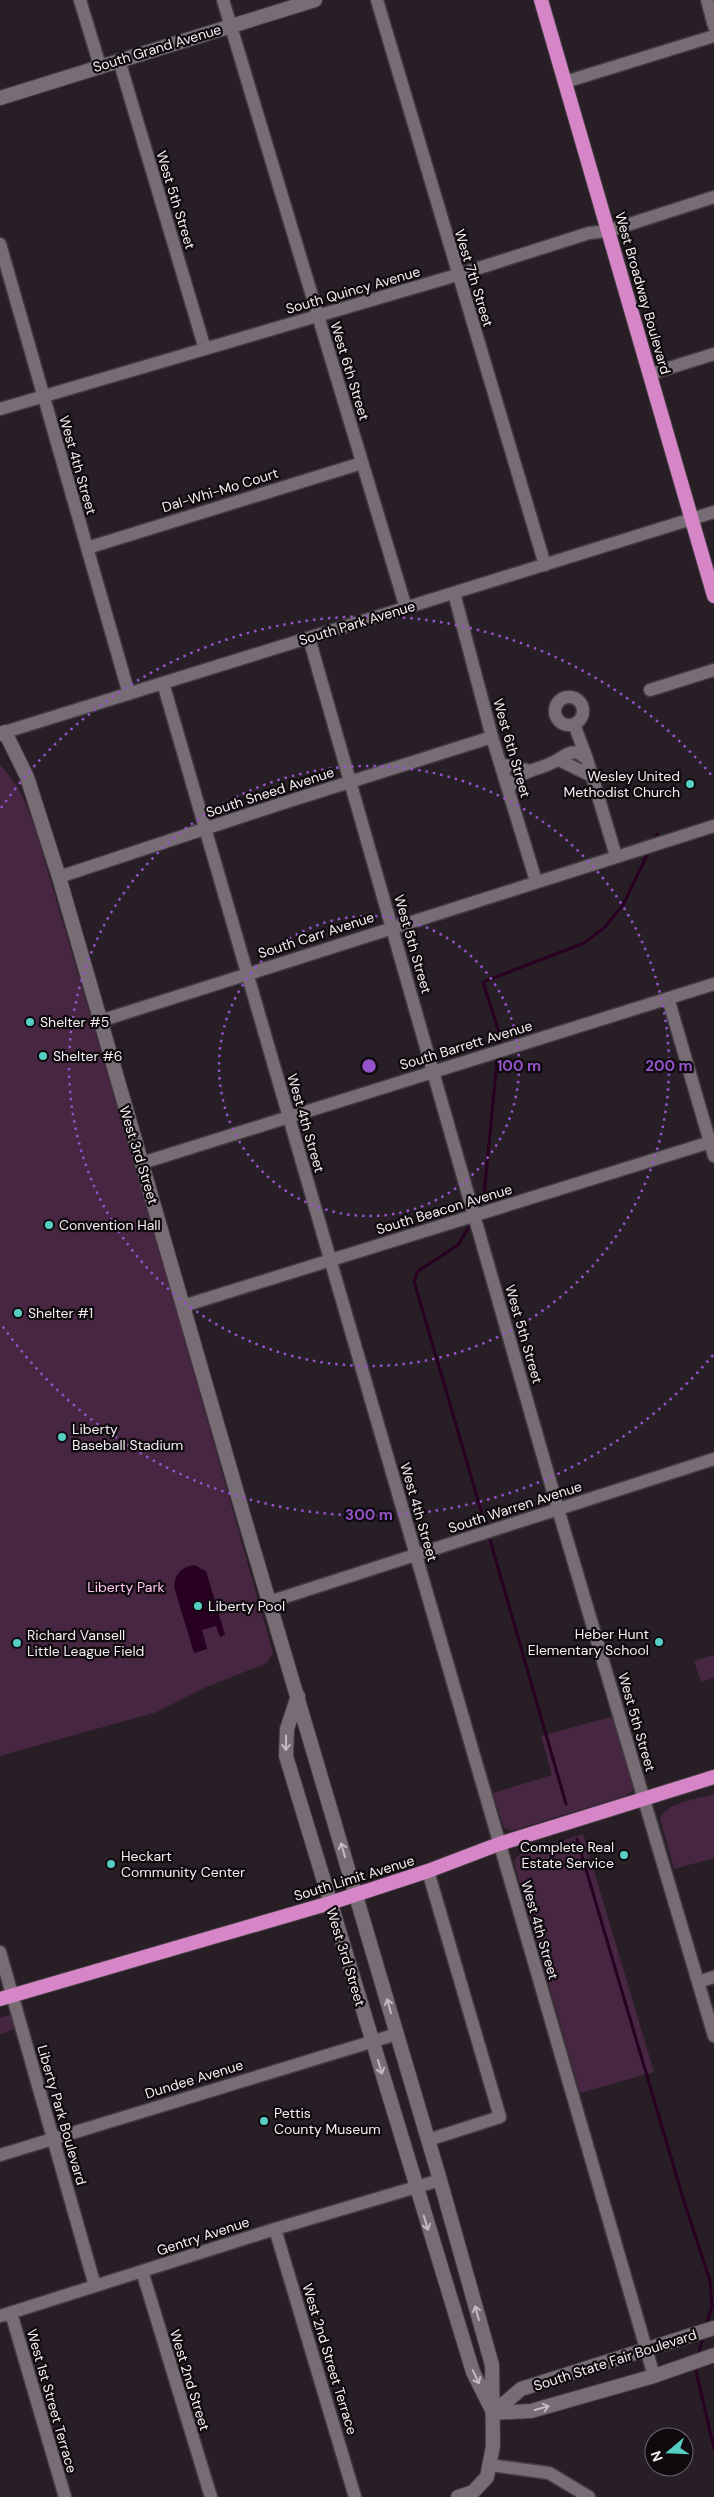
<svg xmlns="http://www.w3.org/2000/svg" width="714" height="2497" font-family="'DM Sans',sans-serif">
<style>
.green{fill:#462640}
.water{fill:#280022}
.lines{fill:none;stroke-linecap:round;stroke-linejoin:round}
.stream{stroke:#280022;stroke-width:3}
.minor-casing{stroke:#423b41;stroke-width:15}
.tertiary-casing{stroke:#423b41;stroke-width:16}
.trunk-casing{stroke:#423b41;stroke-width:16}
.minor{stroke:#786d75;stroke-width:12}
.tertiary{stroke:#786d75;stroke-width:14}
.trunk{stroke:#d686c6;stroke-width:14}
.oneway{stroke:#c2bac0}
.ring{fill:none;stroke:#9353c9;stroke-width:2.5;stroke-dasharray:2.5 5}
.poi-dot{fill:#56cec4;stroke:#0e0a0d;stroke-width:2}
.labels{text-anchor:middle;stroke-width:4.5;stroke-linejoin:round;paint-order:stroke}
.street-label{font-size:14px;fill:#f4edf2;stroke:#0e0a0d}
.poi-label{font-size:14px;fill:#f4edf2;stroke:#0e0a0d;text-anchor:start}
.park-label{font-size:14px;fill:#ffc3f1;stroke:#0e0a0d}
.centre{fill:#9353c9;stroke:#0e0a0d;stroke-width:2.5}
.ring-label{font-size:15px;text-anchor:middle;font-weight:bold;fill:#9353c9;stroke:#0e0a0d;stroke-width:4.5;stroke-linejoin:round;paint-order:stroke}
</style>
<rect width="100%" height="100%" fill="#281f26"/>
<!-- green -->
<path class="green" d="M 0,765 C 18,783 27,804 35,828 L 152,1224 L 273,1653 L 267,1663 L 204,1688 L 157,1712 L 0,1756 Z
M 714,1655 L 714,1678 L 701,1682 L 694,1661 Z
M 614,1716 L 633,1784 L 633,1790 L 625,1796 L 511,1831 L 504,1828 L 493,1793 L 552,1775 L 541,1736 Z
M 714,1794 L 714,1858 L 674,1869 L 660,1818 C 667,1802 698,1799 714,1794 Z
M 583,1834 L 654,2072 L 580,2093 L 514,1863 L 515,1858 L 521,1854 Z
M 9,2015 L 15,2019 L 18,2027 L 0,2035 L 0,2018 Z"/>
<!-- water -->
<path class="water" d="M 194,1565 L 206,1571 L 225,1635 L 220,1637 L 216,1626 L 202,1630 L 207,1649 L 194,1653 L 174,1587 C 175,1573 182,1567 194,1565 Z"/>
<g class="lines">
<!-- stream -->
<path class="stream" d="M 656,836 L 658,834
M 499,1042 L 500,1035 L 483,982 L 584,943 L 604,928 L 623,905 L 647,855
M 479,1205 L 484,1196 L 497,1060
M 470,1225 L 458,1245 L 418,1271 L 414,1281 L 485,1524
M 490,1540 L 566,1804
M 577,1839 L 683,2198 L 710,2281 L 712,2307 L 706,2325
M 698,2357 L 703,2336
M 697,2365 L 696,2371 L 714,2449"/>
<defs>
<path id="minor" d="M 80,0 L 100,66
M 223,0 L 406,608
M 377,0 L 545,565
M 707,0 L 714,26
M 119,60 L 205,349
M 565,82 L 714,36
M 0,244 L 129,694
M 650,374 L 714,354
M 0,409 L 457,275 L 589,233 L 608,231 L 714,197
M 87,548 L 362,463
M 454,593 L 492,737 L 536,881
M 309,638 L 558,1509 L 714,2036
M 163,683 L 654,2376
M 650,690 L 714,670
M555 711a14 14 0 1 1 28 0a14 14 0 1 1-28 0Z
M 574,724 L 587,759 L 616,856
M 5,732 L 714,512
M 559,760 L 592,776
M 500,764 L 527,770
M 508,789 C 523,766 539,772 559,759 C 567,754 567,753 577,752 L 587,759
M 59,877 L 277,805 L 492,737
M 668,998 L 714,1156
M 100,1021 L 714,826
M 142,1163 L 714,984
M 183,1306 L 714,1141
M 269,1602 L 714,1459
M 428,1871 L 500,2117 L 428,2140
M 0,1952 L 95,2286
M 698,1982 L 714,1977
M 0,2155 L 397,2034
M 275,2229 L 355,2497
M 142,2271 L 211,2497
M 11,2313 L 65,2497
M 0,2316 L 275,2229 L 440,2180
M 490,2465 L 549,2473 L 589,2497"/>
<path id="tertiary" d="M 0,98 L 315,0
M 0,734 L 5,732 L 27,777 L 59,877 L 244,1517 L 440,2180 L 492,2365 L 493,2446 L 487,2477 L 473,2492 L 458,2497
M 298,1696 L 287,1729 L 286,1756 L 473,2372 L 491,2408
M 493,2413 L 521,2389 L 714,2328
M 493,2413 L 531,2411 L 654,2376 L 714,2355"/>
<path id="trunk" d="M 541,0 L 714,596
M 0,1999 L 330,1903 L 428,1871 L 499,1844 L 714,1777"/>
</defs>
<!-- minor casing -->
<use href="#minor" class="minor-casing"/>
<!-- tertiary casing -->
<use href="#tertiary" class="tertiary-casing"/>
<!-- trunk casing -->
<use href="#trunk" class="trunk-casing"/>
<!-- minor -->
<use href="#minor" class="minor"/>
<!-- tertiary -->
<use href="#tertiary" class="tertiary"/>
<!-- trunk -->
<use href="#trunk" class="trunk"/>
</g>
<!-- one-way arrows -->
<defs><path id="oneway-shaft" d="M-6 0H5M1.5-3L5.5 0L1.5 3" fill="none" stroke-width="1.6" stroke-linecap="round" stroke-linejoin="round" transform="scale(1.25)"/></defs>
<g class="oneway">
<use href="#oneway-shaft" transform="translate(286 1743) rotate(91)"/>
<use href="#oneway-shaft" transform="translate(343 1850) rotate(-106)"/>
<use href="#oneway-shaft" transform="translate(389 2006) rotate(-106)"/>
<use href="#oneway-shaft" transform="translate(380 2067) rotate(73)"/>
<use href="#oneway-shaft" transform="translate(426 2223) rotate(73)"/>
<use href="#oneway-shaft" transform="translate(477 2313) rotate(-105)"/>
<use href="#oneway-shaft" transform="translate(476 2377) rotate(65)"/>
<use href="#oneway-shaft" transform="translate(542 2408) rotate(-16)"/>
</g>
<!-- distance rings -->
<g class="ring">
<circle cx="369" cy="1066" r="150"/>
<circle cx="369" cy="1066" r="300"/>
<path d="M713 1355A449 449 0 0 1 1 1324M1 808A449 449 0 0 1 713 777"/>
</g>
<!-- markers -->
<g class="poi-dot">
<circle cx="690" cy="784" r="5"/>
<circle cx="30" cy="1022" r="5"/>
<circle cx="43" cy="1056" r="5"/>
<circle cx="49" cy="1225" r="5"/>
<circle cx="18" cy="1313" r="5"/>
<circle cx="62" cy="1437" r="5"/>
<circle cx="198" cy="1606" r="5"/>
<circle cx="659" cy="1642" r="5"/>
<circle cx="17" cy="1643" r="5"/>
<circle cx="624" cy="1855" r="5"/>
<circle cx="111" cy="1864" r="5"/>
<circle cx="264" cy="2121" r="5"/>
</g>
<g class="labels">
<!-- street labels -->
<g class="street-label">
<text transform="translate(157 48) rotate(-17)" y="5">South Grand Avenue</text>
<text transform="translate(176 200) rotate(73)" y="5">West 5th Street</text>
<text transform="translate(474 278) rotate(73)" y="5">West 7th Street</text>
<text transform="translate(353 290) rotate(-16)" y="5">South Quincy Avenue</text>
<text transform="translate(643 293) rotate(74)" y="5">West Broadway Boulevard</text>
<text transform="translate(350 371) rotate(73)" y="5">West 6th Street</text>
<text transform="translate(78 465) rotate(74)" y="5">West 4th Street</text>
<text transform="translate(220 490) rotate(-17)" y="5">Dal-Whi-Mo Court</text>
<text transform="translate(357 623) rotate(-17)" y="5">South Park Avenue</text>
<text transform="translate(512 748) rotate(74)" y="5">West 6th Street</text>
<text transform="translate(270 792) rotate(-18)" y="5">South Sneed Avenue</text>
<text transform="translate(316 935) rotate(-18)" y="5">South Carr Avenue</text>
<text transform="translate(413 944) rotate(74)" y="5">West 5th Street</text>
<text transform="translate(466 1045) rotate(-17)" y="5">South Barrett Avenue</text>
<text transform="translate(306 1123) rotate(74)" y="5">West 4th Street</text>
<text transform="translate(139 1155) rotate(73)" y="5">West 3rd Street</text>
<text transform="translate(444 1209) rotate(-17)" y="5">South Beacon Avenue</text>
<text transform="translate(524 1334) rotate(74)" y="5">West 5th Street</text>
<text transform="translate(515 1507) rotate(-18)" y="5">South Warren Avenue</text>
<text transform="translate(419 1512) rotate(74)" y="5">West 4th Street</text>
<text transform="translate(637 1722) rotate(74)" y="5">West 5th Street</text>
<text transform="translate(354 1878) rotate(-17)" y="5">South Limit Avenue</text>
<text transform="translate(540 1930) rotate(74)" y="5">West 4th Street</text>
<text transform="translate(346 1957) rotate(73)" y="5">West 3rd Street</text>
<text transform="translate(194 2079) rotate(-17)" y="5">Dundee Avenue</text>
<text transform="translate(62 2115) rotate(74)" y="5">Liberty Park Boulevard</text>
<text transform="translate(203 2236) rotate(-18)" y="5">Gentry Avenue</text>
<text transform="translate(330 2359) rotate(73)" y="5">West 2nd Street Terrace</text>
<text transform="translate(615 2360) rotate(-18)" y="5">South State Fair Boulevard</text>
<text transform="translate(190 2380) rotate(73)" y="5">West 2nd Street</text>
<text transform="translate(52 2401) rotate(74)" y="5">West 1st Street Terrace</text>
</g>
<!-- poi labels -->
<g class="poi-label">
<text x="680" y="781" text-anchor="end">Wesley United<tspan x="680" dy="16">Methodist Church</tspan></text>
<text x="40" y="1027">Shelter #5</text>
<text x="53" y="1061">Shelter #6</text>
<text x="59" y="1230">Convention Hall</text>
<text x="28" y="1318">Shelter #1</text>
<text x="72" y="1434">Liberty<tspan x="72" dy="16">Baseball Stadium</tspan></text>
<text x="208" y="1611">Liberty Pool</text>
<text x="649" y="1639" text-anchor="end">Heber Hunt<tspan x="649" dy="16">Elementary School</tspan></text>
<text x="27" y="1640">Richard Vansell<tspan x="27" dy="16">Little League Field</tspan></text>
<text x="614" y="1852" text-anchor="end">Complete Real<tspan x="614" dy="16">Estate Service</tspan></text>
<text x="121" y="1861">Heckart<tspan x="121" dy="16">Community Center</tspan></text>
<text x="274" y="2118">Pettis<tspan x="274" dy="16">County Museum</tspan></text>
</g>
<!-- park labels -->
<g class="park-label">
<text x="126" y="1592">Liberty Park</text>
</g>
</g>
<circle cx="369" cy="1066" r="8" class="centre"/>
<g class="ring-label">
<text x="519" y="1071">100 m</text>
<text x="669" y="1071">200 m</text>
<text x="369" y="1520">300 m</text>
</g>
<!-- north arrow -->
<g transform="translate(669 2452) rotate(251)"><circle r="24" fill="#0e0a0d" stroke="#6a6569"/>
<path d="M0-4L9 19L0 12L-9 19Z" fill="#56cec4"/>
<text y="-8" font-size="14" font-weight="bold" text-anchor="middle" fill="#f4edf2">N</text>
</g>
</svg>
